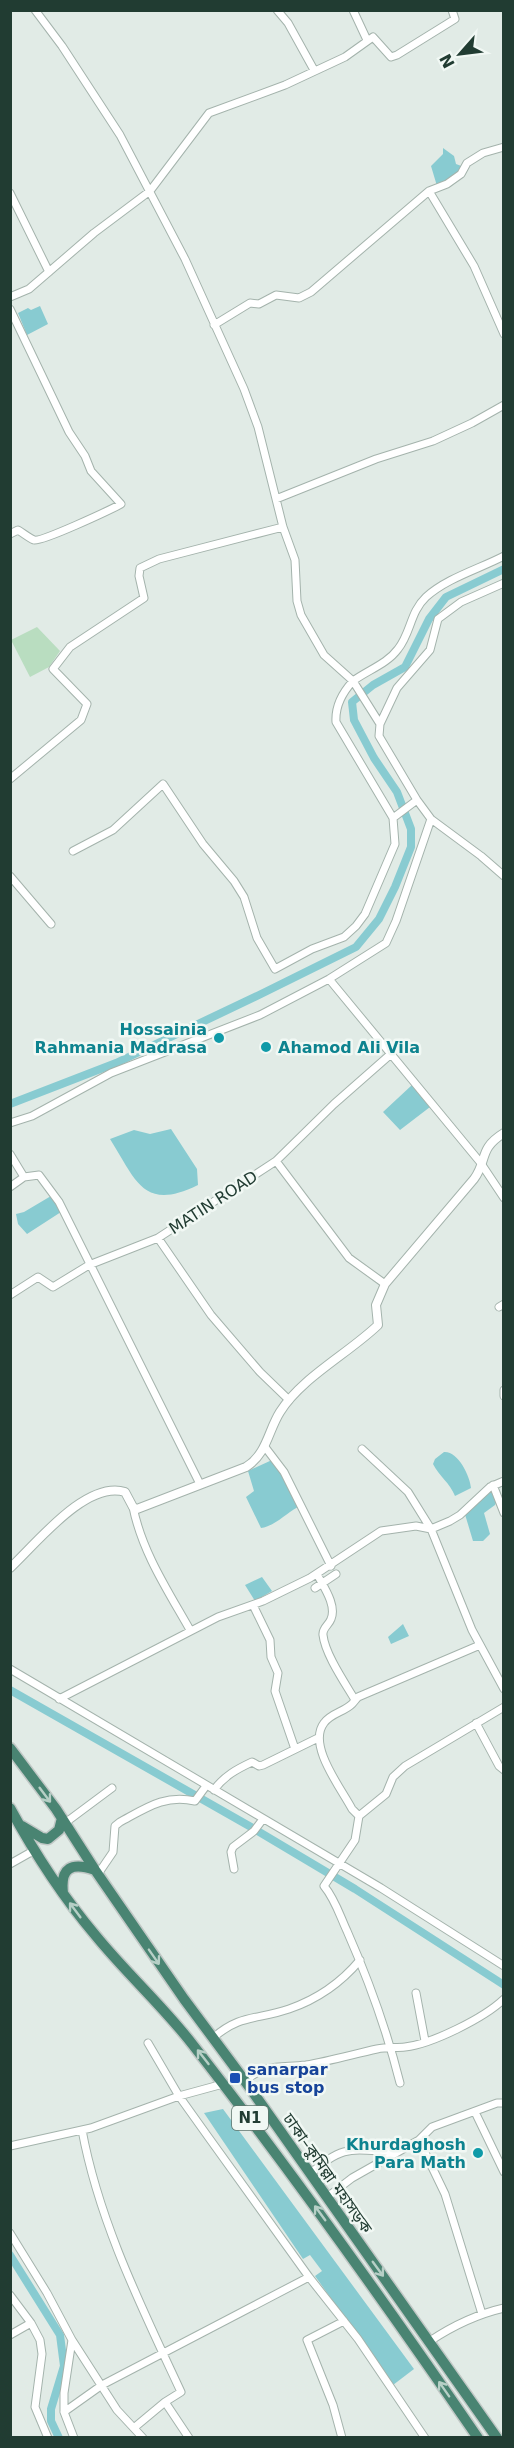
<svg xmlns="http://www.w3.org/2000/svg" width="514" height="2448" font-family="'DejaVu Sans','Noto Sans Bengali',sans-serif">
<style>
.green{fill:#b9ddc0}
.water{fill:#88cbd1}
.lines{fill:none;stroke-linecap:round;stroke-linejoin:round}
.canal{stroke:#88cbd1;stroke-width:8}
.minor-casing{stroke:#a4b3ac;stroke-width:9}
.tertiary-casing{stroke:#a4b3ac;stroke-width:10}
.trunk-casing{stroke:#c1c8c6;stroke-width:13}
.minor{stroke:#fff;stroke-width:7}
.tertiary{stroke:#fff;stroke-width:8}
.trunk{stroke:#498472;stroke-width:10}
.oneway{stroke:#b6cfc6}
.culture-dot{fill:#0f9aa8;stroke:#f1f8f4;stroke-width:2}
.transit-dot{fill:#1a4fb4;stroke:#f1f8f4;stroke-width:2}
.labels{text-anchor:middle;stroke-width:5;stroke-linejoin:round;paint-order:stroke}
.shield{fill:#f1f8f4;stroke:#5f746c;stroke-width:1.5}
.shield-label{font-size:15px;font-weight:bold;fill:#213c32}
.culture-label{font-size:16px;font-weight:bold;fill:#0d838f;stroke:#f1f8f4;text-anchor:end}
.street-label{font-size:16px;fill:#213c32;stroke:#f1f8f4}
.transit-label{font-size:16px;font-weight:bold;fill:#164399;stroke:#f1f8f4;text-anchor:start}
</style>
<rect width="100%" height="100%" fill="#e1ebe6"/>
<!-- green -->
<path class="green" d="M 37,627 L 60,651 L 49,667 L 30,677 L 11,640 Z"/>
<!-- water -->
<path class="water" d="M 443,148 L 454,156 L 456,164 L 464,167 L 461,173 L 437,186 L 431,166 L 443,154 Z
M 40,306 L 48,324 L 27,335 L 18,313 L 28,308 L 31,310 Z
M 412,1085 L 430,1107 L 400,1130 L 383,1112 Z
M 171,1129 L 197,1169 L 198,1185 C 143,1212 136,1180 110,1139 L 134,1130 L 150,1134 Z
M 51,1196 L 61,1212 L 27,1234 L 18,1224 L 16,1214 L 24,1212 Z
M 444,1452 C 458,1451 470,1476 471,1488 L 455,1496 C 450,1483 439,1476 433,1464 L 435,1459 Z
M 272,1460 L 283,1473 L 298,1507 C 285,1514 275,1526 261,1528 L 246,1497 L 254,1491 L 248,1471 Z
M 490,1491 L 494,1493 L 497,1500 L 495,1505 L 484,1513 L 490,1534 L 483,1541 L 473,1541 L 464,1511 Z
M 262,1577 L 272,1591 L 255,1601 L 245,1585 Z
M 403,1624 L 409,1636 L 391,1644 L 388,1637 Z
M 223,2109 L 414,2369 L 393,2385 L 315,2276 L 322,2271 L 310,2255 L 303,2259 L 204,2113 Z"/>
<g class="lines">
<!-- canal -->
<path class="canal" d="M 10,1104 L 116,1063 L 259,995 L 356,947 L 379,919 L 395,887 L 411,847 L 411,829 L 397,792 L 374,758 L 354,720 L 352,702 L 373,685 L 405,667 L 429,619 L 446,597 L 504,569
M 10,1690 L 251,1827 L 355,1889 L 504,1985
M 10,2255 L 60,2335 L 64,2366 L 51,2409 L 51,2421 L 59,2438"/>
<defs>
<path id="minor" d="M 35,10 L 62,46 L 120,135 L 185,259 L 244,389 L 258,427 L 283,527 L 295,560 L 297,601 L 301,615 L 324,655 L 353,681 C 368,670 387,664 398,649 C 411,633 410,612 426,597 C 447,578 479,569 504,556
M 277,10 L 288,23 L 314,70
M 353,10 L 367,40
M 429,191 L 447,184 L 461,174 L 467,163 L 483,153 L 504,147
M 10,193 L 49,272
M 10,297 L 29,289 L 94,233 L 150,191 L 209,113 L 285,85 L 345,57 L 373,37 L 391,57 L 397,55 L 455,19 L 452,10
M 10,309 L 69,432 L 85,456 L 91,471 L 121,504 C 110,510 42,542 34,540 C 29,538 23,533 18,530 L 10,534
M 214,325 L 250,303 L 259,304 L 276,295 L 299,298 L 311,292 L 429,191 L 474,266 L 504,334
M 276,499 L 376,459 L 433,441 L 472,423 L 504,405
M 504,583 L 461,602 L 438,619 L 430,650 L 397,688 L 380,724 L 379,736 L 417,800 L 431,819 L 481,856 L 504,876
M 10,779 L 81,720 L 87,704 L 53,669 L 70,647 L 144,598 L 139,576 L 140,568 L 159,559 L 283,527
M 393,818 L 417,800
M 73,851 L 113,830 L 163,784 L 203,844 L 234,881 L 244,897 L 257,938 L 275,969 L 312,949 L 344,937 L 356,926 L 365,914 L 395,844 L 393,818 L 336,722 C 335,706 342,693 353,681 L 380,724
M 10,876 L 51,924
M 329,979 L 480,1162 L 504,1198
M 10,1123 L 32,1116 L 111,1073 L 260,1015 L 329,979 L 386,943 L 396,921 L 431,819
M 10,1154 L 24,1177 L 39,1175 L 59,1202 L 200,1484
M 276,1161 L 349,1258 L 385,1284
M 10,1187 L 24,1177
M 158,1238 L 211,1315 L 260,1372 L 289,1400
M 10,1295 L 38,1277 L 53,1287 L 89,1265 L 158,1238 L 276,1161 L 334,1104 L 392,1053
M 499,1307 L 504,1304
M 504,1390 L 504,1396
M 265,1447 L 284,1472 L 331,1566
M 362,1449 L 408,1492 L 431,1529 L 472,1630 L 504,1689
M 493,1485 L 504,1513
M 133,1507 C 142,1552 168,1591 190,1630
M 317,1574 C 323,1586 337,1605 331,1619 C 329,1625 322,1628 323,1635 C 325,1654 345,1683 355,1700
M 315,1588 L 336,1574
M 253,1605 L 270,1640 L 271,1657 L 278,1673 L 275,1691 L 295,1749
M 10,1669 L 381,1888 L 504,1966
M 59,1699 L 218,1617 L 263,1601 L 310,1578 L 381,1531 L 416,1526 L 431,1529 L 450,1521 L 460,1515 L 490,1487 L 504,1481
M 476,1723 L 499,1766 L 504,1770
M 214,1790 C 224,1776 237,1769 252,1762 L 259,1766 L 263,1765 L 318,1738
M 359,1816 L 352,1809 C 341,1788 307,1745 324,1723 C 331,1713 344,1712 352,1704 C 354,1702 356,1699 358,1697 L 480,1645
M 65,1823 L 112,1788
M 10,1864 L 33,1851
M 234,1869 L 231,1852 L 233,1847 L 254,1831 L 263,1819
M 98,1874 L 113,1852 L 115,1826 L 120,1822 C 146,1808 165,1794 195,1801 L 206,1786
M 416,1993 L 425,2041
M 213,2038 C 240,2014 257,2020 289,2009 C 318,1999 340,1984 360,1960
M 148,2043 L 179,2096 L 209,2138 L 309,2277 L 358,2339 L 425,2438
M 245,2081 C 265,2063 282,2068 306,2065 C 330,2061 354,2054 377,2049 C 386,2047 396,2048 405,2047 C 432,2044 484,2018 504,1999
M 400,2083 C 387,2031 369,1981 347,1931 C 340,1916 335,1899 324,1886 L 355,1840 L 359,1816 L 386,1794 L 393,1777 L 405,1766 L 504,1707
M 475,2112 L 504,2172
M 82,2130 C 99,2222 142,2308 181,2392 L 165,2402 L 189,2438
M 419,2140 L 445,2194 L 482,2314
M 10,2146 L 91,2128 L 179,2096 L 223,2084
M 310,2174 C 344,2143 353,2150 396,2152
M 326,2198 L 352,2178 L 419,2140 L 432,2127 L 497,2103 L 504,2103
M 10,2233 L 47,2293 L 72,2340 L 64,2393 L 64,2412 L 74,2438
M 10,2295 L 31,2323 L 40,2340 L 42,2354 L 35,2407 L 48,2438
M 10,2335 L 31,2323
M 72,2340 L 117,2410 L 143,2438
M 430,2341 C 451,2327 478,2314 504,2308
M 64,2412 L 102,2385 L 309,2277
M 135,2427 L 165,2402
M 342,2438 L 333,2405 L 307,2340 L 344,2321"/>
<path id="tertiary" d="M 10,1568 C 36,1544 86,1480 125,1492 L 133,1507 L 137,1509 L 246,1467 C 267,1454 268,1431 280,1412 C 301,1378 349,1353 378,1325 L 376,1305 L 385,1284 L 474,1179 C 488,1160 478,1149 504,1133"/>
<path id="trunk" d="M 10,1748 L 56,1809 L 95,1870 L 184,1999 L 245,2081 L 497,2438
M 10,1808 C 35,1854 63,1897 96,1936 C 127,1974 163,2006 193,2045 C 292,2172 386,2304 478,2438
M 22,1826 L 42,1838 L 48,1839 L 59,1830 L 62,1818
M 63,1893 C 60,1867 72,1862 95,1870"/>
</defs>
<!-- minor casing -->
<use href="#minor" class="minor-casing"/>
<!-- tertiary casing -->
<use href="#tertiary" class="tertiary-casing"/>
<!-- trunk casing -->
<use href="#trunk" class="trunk-casing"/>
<!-- minor -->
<use href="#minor" class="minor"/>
<!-- tertiary -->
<use href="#tertiary" class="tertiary"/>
<!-- trunk -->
<use href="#trunk" class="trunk"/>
</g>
<!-- one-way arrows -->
<defs><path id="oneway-shaft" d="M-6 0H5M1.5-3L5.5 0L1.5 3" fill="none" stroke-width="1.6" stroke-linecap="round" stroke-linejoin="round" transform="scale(1.5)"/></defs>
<g class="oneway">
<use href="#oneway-shaft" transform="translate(45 1795) rotate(53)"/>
<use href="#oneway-shaft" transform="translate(75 1910) rotate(-127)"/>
<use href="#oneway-shaft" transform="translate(154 1957) rotate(55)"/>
<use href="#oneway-shaft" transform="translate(203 2057) rotate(-128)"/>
<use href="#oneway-shaft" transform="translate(320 2213) rotate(-126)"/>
<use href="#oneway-shaft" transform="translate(378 2269) rotate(54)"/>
<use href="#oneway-shaft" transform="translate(444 2389) rotate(-125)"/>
</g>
<!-- markers -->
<g class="culture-dot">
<circle cx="219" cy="1038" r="6"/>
<circle cx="266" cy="1047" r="6"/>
<circle cx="478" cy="2153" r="6"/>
</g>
<rect class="transit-dot" x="229" y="2072" width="12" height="12" rx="3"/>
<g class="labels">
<!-- shield labels -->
<rect class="shield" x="232" y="2106" width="36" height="24" rx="4.5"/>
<g class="shield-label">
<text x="250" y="2123">N1</text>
</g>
<!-- culture labels -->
<g class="culture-label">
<text x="207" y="1035">Hossainia<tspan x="207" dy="18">Rahmania Madrasa</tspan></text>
<text x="278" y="1053" text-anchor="start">Ahamod Ali Vila</text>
<text x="466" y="2150">Khurdaghosh<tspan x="466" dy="18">Para Math</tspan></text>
</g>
<!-- street labels -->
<g class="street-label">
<text transform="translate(213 1202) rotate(-33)" y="6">MATIN ROAD</text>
<text transform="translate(328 2173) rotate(55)" y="6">ঢাকা–কুমিল্লা মহাসড়ক</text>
</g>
<!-- transit labels -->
<g class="transit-label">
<text x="247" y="2075">sanarpar<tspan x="247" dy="18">bus stop</tspan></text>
</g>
</g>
<!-- border -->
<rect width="514" height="2448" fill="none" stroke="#213c32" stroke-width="24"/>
<!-- north arrow -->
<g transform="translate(460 54) rotate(242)" stroke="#f1f8f4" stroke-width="4.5" paint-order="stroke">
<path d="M0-4.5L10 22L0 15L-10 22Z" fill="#213c32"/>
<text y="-9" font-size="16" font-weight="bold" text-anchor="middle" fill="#213c32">N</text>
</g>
</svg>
